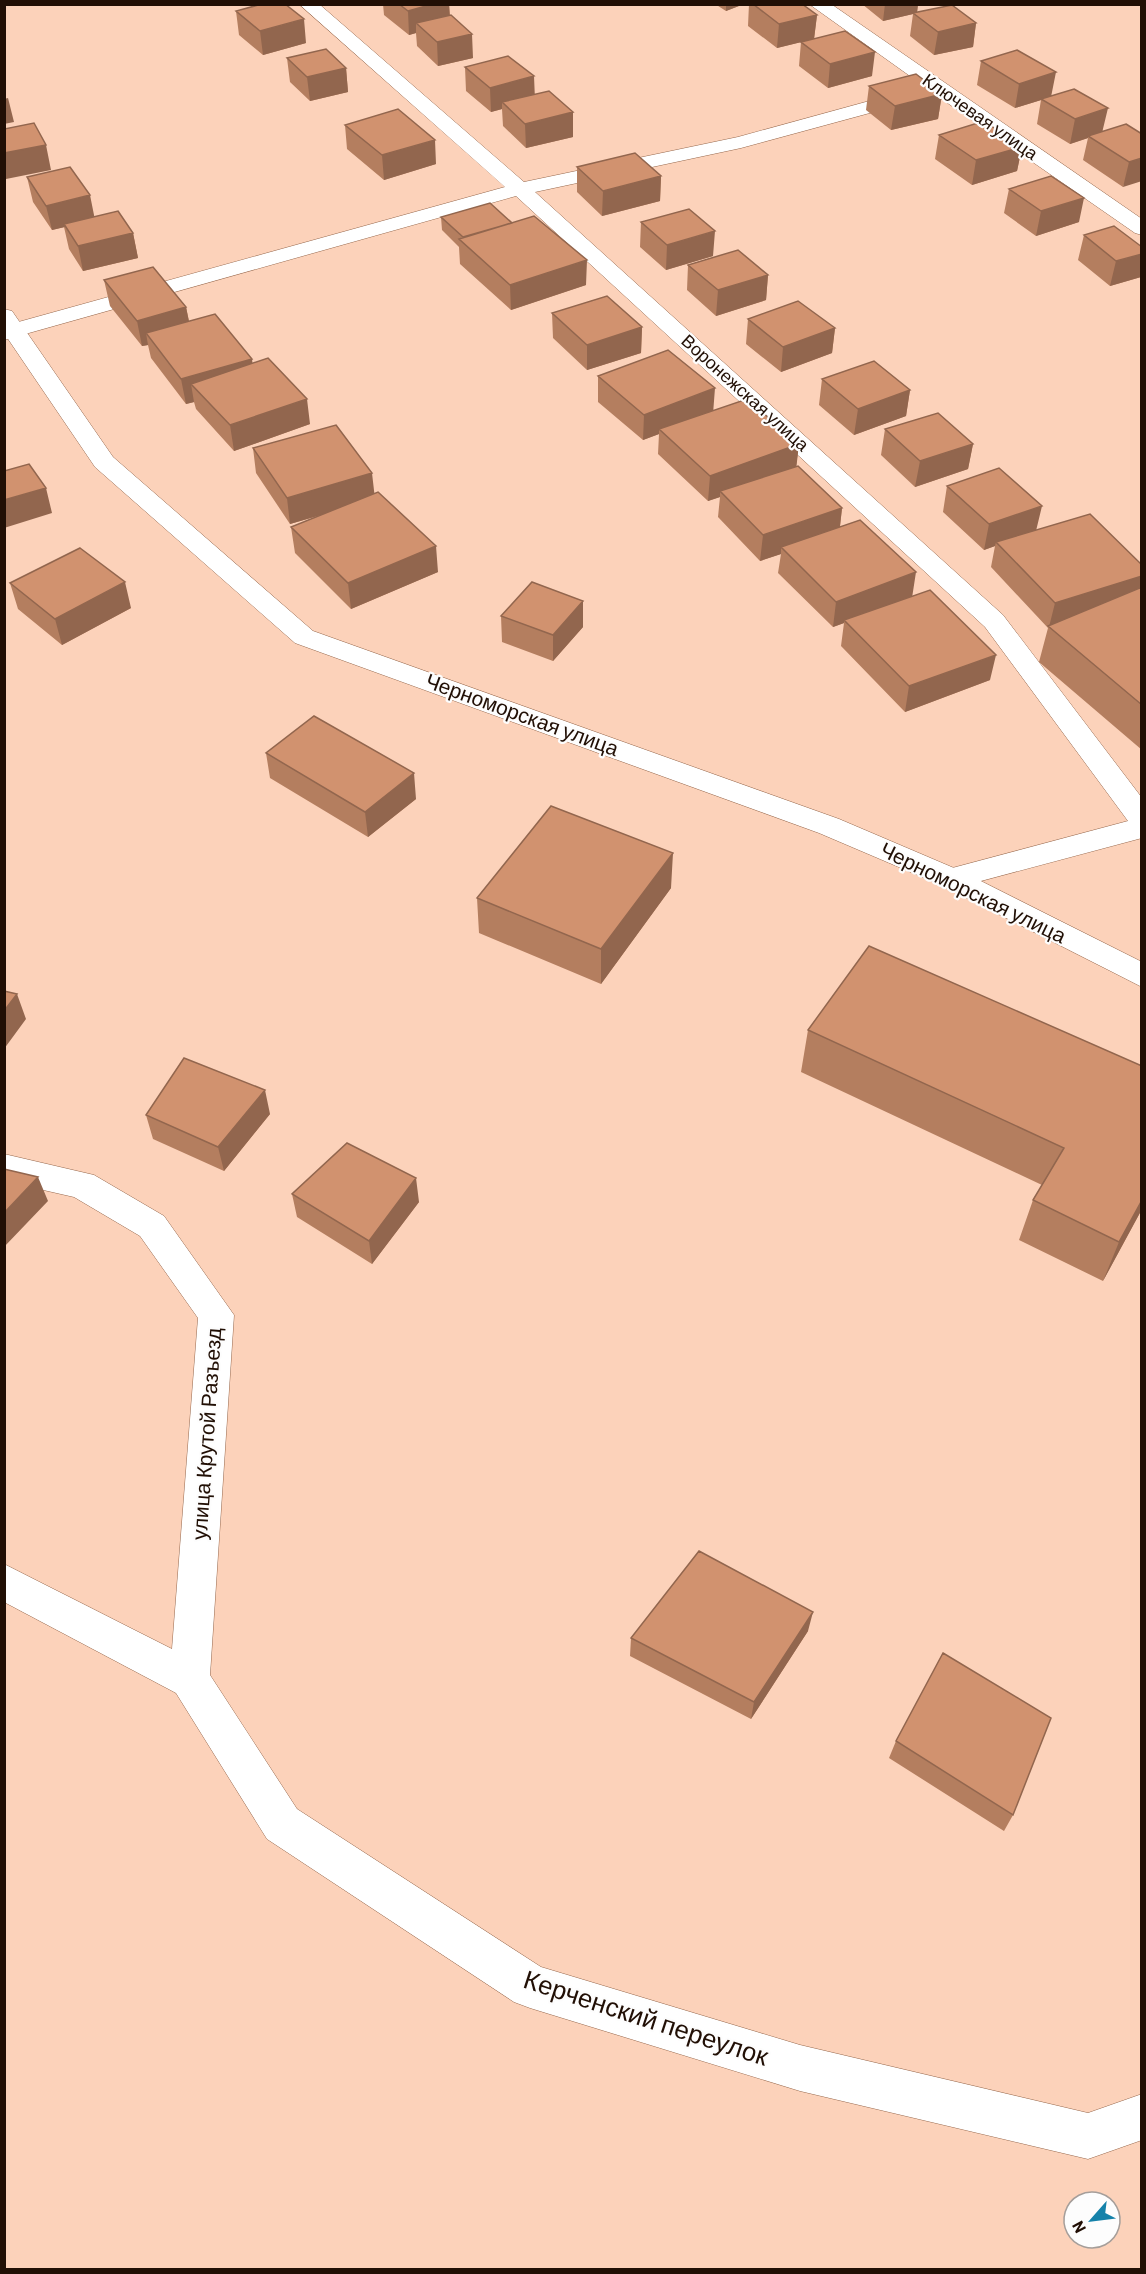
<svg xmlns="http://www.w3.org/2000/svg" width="1146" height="2274" font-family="Barlow,sans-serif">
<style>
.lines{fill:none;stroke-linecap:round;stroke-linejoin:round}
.minor-casing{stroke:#96684d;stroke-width:1}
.secondary-casing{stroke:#96684d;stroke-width:1}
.minor{fill:#fff;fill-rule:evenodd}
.secondary{fill:#fff;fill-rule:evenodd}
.wall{fill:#b47e5f}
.shaded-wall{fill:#92664e}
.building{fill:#d1926f;stroke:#92664e;stroke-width:1.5}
.labels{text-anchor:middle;stroke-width:4.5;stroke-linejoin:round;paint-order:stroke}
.far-street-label{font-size:18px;fill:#210f05;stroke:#fdfdfd}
.street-label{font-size:21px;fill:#210f05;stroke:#fdfdfd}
.near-street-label{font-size:26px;fill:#210f05;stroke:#fdfdfd}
</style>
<rect width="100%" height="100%" fill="#fcd2ba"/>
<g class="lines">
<defs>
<path id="minor" d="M 299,4 L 319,4 L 524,182 L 738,137 L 924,86 L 809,4 L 831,4 L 1142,219 L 1142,235 L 1135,233 L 936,95 L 741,148 L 535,192 L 1003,615 L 1142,798 L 1142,838 L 951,889 L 941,885 L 936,878 L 941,871 L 1128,821 L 985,627 L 516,196 L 4,340 L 4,326 L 505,187 Z
M 4,1154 L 94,1175 L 164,1216 L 234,1315 L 210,1675 L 297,1809 L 541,1967 L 800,2045 L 1088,2113 L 1142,2094 L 1142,2140 L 1088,2159 L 800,2091 L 530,2008 L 514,2002 L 267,1839 L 176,1693 L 4,1602 L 4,1564 L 172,1649 L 198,1318 L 140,1236 L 74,1197 L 4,1181 Z"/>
<path id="secondary" d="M 4,309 L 12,311 L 113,457 L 313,631 L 839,819 L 961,871 L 1142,962 L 1142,987 L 941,885 L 819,833 L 295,643 L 95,467 L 4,333 Z"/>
</defs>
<!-- minor casing -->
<use href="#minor" class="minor-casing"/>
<!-- secondary casing -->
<use href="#secondary" class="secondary-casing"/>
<!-- minor -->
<use href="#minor" class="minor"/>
<!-- secondary -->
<use href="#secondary" class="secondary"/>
</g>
<!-- wall -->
<path class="wall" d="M 383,4 L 449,4 L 450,15 L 473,58 L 438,66 L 417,46 L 416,33 L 409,35 L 384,15 Z
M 715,4 L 744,4 L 726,11 Z
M 749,4 L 802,4 L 817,15 L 814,39 L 872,76 L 828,88 L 799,66 L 801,42 L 777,48 L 748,26 Z
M 862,4 L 918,4 L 917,12 L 976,23 L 973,47 L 934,55 L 910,36 L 913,14 L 883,21 Z
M 236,11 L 306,43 L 263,55 L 239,35 Z
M 287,58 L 346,68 L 348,92 L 310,101 L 290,82 Z
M 981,61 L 1051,96 L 1103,131 L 1142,134 L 1123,187 L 1083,160 L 1088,138 L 1070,144 L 1037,124 L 1041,100 L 1015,108 L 977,85 Z
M 465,67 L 535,94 L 573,137 L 526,148 L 503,126 L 502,109 L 491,112 L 466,91 Z
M 869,86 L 942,94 L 938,119 L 891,130 L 866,110 Z
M 345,125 L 436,164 L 384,180 L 347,149 Z
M 939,135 L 1022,147 L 1017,171 L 972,185 L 935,159 Z
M 577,167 L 661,176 L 660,201 L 602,216 L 577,192 Z
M 27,177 L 95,217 L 133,233 L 138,258 L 83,271 L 69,249 L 64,227 L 52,230 L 33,202 Z
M 1009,189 L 1079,222 L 1036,236 L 1004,213 Z
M 441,217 L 512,223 L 586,285 L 511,310 L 460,264 L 459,247 L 442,230 Z
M 641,222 L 713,256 L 666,270 L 640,247 Z
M 1084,235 L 1141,277 L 1110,286 L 1078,260 Z
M 688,265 L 768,275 L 766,300 L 716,316 L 687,290 Z
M 104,280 L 186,307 L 189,321 L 252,363 L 310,424 L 234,451 L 196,409 L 194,402 L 186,404 L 151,358 L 148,345 L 142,346 L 110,306 Z
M 552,313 L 642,327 L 641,353 L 587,370 L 553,338 Z
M 748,319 L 835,328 L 832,353 L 781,372 L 746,344 Z
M 598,376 L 714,410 L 799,444 L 796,466 L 842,508 L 840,527 L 912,596 L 990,680 L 905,712 L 841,646 L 844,623 L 833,627 L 778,573 L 781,554 L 760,561 L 718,517 L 720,497 L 708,501 L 658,454 L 659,434 L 643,440 L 598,402 Z
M 822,379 L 910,390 L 906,416 L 854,435 L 819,405 Z
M 885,429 L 973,444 L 968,469 L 915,487 L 881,455 Z
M 253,448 L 374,494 L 438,572 L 351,609 L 295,553 L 291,527 L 325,514 L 290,524 L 256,473 Z
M 947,486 L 1037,530 L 1142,565 L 1142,750 L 1039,662 L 1048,628 L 991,567 L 995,546 L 984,550 L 943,512 Z
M 10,583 L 131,608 L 62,645 L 18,609 Z
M 583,601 L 583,627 L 553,661 L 502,642 L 501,616 Z
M 266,753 L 416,799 L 368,837 L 270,778 Z
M 671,888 L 601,984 L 479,933 L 477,898 Z
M 808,1030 L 1142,1066 L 1142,1209 L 1103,1281 L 1019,1240 L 1033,1200 L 1042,1185 L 801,1072 Z
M 270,1114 L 224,1171 L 153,1139 L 146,1115 Z
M 292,1194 L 419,1202 L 372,1264 L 297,1217 Z
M 808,1631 L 751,1719 L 630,1656 L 631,1638 Z
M 896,1741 L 1013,1815 L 1004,1831 L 889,1758 Z"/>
<!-- shaded-wall -->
<path class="shaded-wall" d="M 433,4 L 449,4 L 450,24 L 416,23 L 416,33 L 409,35 L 408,11 Z
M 726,4 L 744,4 L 726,11 Z
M 885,4 L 918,4 L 917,13 L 913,13 L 913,14 L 883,21 Z
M 817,15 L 814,39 L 777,48 L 779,24 Z
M 304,19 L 306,43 L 263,55 L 260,31 Z
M 976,23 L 973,47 L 934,55 L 938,32 Z
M 472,34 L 473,58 L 438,66 L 437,42 Z
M 875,52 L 872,76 L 828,88 L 830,64 Z
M 346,68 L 348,92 L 310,101 L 307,77 Z
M 1056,72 L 1051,97 L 1015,108 L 1019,84 Z
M 534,76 L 535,100 L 502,102 L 502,109 L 491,112 L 490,88 Z
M 942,94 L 938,119 L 891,130 L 895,106 Z
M 8,98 L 14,122 L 4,124 L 4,99 Z
M 1108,108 L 1102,133 L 1088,136 L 1088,138 L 1070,144 L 1075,119 Z
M 573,112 L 573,137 L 526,148 L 525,124 Z
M 435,140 L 436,164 L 384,180 L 382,155 Z
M 46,145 L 51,170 L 6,179 L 4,171 L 4,153 Z
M 1022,147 L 1017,171 L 972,185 L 976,160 Z
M 1142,158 L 1142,181 L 1123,187 L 1129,162 Z
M 661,176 L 660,201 L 602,216 L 603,191 Z
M 90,195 L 95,220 L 64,224 L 65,227 L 52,230 L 46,206 Z
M 1084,198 L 1079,222 L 1036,236 L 1041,211 Z
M 715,231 L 713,256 L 666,270 L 667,245 Z
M 133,233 L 138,258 L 83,271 L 78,246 Z
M 1142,254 L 1141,277 L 1110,286 L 1116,261 Z
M 587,260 L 586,285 L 511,310 L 510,285 Z
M 768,275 L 766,300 L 716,316 L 718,290 Z
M 186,307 L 191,332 L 146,333 L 148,345 L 142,346 L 137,321 Z
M 642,327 L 641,353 L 587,370 L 587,345 Z
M 835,328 L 832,353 L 781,372 L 783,347 Z
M 252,359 L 255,384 L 191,384 L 194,402 L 186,404 L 181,379 Z
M 715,388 L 713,414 L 659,429 L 659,434 L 643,440 L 644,415 Z
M 910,390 L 906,416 L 854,435 L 858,409 Z
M 307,399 L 310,424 L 234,451 L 230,425 Z
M 799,444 L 796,470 L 720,491 L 720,497 L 708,501 L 710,476 Z
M 973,444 L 968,469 L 915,487 L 920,461 Z
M 372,473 L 375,499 L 290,524 L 287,498 Z
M 46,488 L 52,513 L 4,528 L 4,500 Z
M 1042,506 L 1036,531 L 996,542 L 995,546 L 984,550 L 989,524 Z
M 842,508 L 839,534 L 781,547 L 781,554 L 760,561 L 763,535 Z
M 436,546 L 438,572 L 351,609 L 348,583 Z
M 916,572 L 912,598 L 844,620 L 844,623 L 833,627 L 836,602 Z
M 1142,576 L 1142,600 L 1049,627 L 1055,603 Z
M 125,582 L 131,608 L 62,645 L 55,619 Z
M 583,601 L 583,627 L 553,661 L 553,635 Z
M 996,655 L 990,680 L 905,712 L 909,686 Z
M 414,773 L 416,799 L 368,837 L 365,812 Z
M 673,853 L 671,888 L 601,984 L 601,949 Z
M 17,994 L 26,1019 L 4,1049 L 4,1011 Z
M 265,1090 L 270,1114 L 224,1171 L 218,1147 Z
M 38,1177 L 48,1201 L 4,1247 L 4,1213 Z
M 416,1178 L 419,1202 L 372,1264 L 369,1241 Z
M 1142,1200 L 1142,1209 L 1103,1281 L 1119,1242 Z
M 813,1612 L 808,1631 L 751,1719 L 754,1702 Z"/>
<!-- building -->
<path class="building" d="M 262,4 L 285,4 L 304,19 L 260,31 L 236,11 Z
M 399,4 L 433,4 L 408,11 Z
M 753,4 L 802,4 L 817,15 L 779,24 Z
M 952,5 L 976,23 L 938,32 L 913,13 Z
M 451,15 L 472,34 L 437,42 L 416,23 Z
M 845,31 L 875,52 L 830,64 L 801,42 Z
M 326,49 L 346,68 L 307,77 L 287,58 Z
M 1017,50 L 1056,72 L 1019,84 L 981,61 Z
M 508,56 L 534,76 L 490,88 L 465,67 Z
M 916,74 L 942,94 L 895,106 L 869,86 Z
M 1074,89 L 1108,108 L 1075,119 L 1041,99 Z
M 549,91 L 573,112 L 525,124 L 502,102 Z
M 398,109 L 435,140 L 382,155 L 345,125 Z
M 984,121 L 1022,147 L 976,160 L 939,135 Z
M 34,123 L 46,145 L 4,153 L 4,129 Z
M 1126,124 L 1142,134 L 1142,158 L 1129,162 L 1088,136 Z
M 635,153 L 661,176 L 603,191 L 577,167 Z
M 70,167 L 90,195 L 46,206 L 27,177 Z
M 1051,176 L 1084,198 L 1041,211 L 1009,189 Z
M 490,203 L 512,223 L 463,237 L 441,217 Z
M 689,209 L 715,231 L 667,245 L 641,222 Z
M 118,211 L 133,233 L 78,246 L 64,224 Z
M 534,216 L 587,260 L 510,285 L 459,239 Z
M 1114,226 L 1142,247 L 1142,254 L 1116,261 L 1084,235 Z
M 738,250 L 768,275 L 718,290 L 688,265 Z
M 153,267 L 186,307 L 137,321 L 104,280 Z
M 607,296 L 642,327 L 587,345 L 552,313 Z
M 798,301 L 835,328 L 783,347 L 748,319 Z
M 215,314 L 252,359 L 181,379 L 146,333 Z
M 668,350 L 715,388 L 644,415 L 598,376 Z
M 268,358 L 307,399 L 230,425 L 191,384 Z
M 874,361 L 910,390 L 858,409 L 822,379 Z
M 747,399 L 799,444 L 710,476 L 659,429 Z
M 938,413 L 973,444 L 920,461 L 885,429 Z
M 336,425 L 372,473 L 287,498 L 253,448 Z
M 29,464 L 46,488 L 4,500 L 4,471 Z
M 798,466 L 842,508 L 763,535 L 720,491 Z
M 999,468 L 1042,506 L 989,524 L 947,486 Z
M 378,492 L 436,546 L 348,583 L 291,527 Z
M 1090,514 L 1142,565 L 1142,576 L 1055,603 L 996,542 Z
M 860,520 L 916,572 L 836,602 L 781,547 Z
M 80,548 L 125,582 L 55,619 L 10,583 Z
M 532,582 L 583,601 L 553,635 L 501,616 Z
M 1142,587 L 1142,705 L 1048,626 Z
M 930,590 L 996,655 L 909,686 L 844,620 Z
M 314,716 L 414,773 L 365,812 L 266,753 Z
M 551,806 L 673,853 L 601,949 L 477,898 Z
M 869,946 L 1142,1066 L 1142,1200 L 1119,1242 L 1033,1200 L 1064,1148 L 808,1030 Z
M 4,991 L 17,994 L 4,1011 Z
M 184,1058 L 265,1090 L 218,1147 L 146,1115 Z
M 347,1143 L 416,1178 L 369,1241 L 292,1194 Z
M 4,1169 L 38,1177 L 4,1213 Z
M 699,1551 L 813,1612 L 754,1702 L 631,1638 Z
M 943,1653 L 1051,1718 L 1013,1815 L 896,1741 Z"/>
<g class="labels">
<!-- far-street labels -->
<g class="far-street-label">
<text transform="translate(980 117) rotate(35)" y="6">Ключевая улица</text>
<text transform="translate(745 393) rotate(42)" y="6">Воронежская улица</text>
</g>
<!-- street labels -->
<g class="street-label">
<text transform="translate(522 715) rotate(20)" y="7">Черноморская улица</text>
<text transform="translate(973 893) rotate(26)" y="7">Черноморская улица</text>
<text transform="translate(207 1434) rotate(-86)" y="7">улица Крутой Разъезд</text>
</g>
<!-- near-street labels -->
<g class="near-street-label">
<text transform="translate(646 2018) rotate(18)" y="9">Керченский переулок</text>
</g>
</g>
<!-- border -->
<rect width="1146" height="2274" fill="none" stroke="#210f05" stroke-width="12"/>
<!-- north arrow -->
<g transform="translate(1092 2220) rotate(242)"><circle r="28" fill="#fdfdfd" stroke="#a59e9a" stroke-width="1.5"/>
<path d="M0-4.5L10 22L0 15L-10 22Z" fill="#1582aa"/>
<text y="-9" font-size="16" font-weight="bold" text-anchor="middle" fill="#210f05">N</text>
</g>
</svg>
